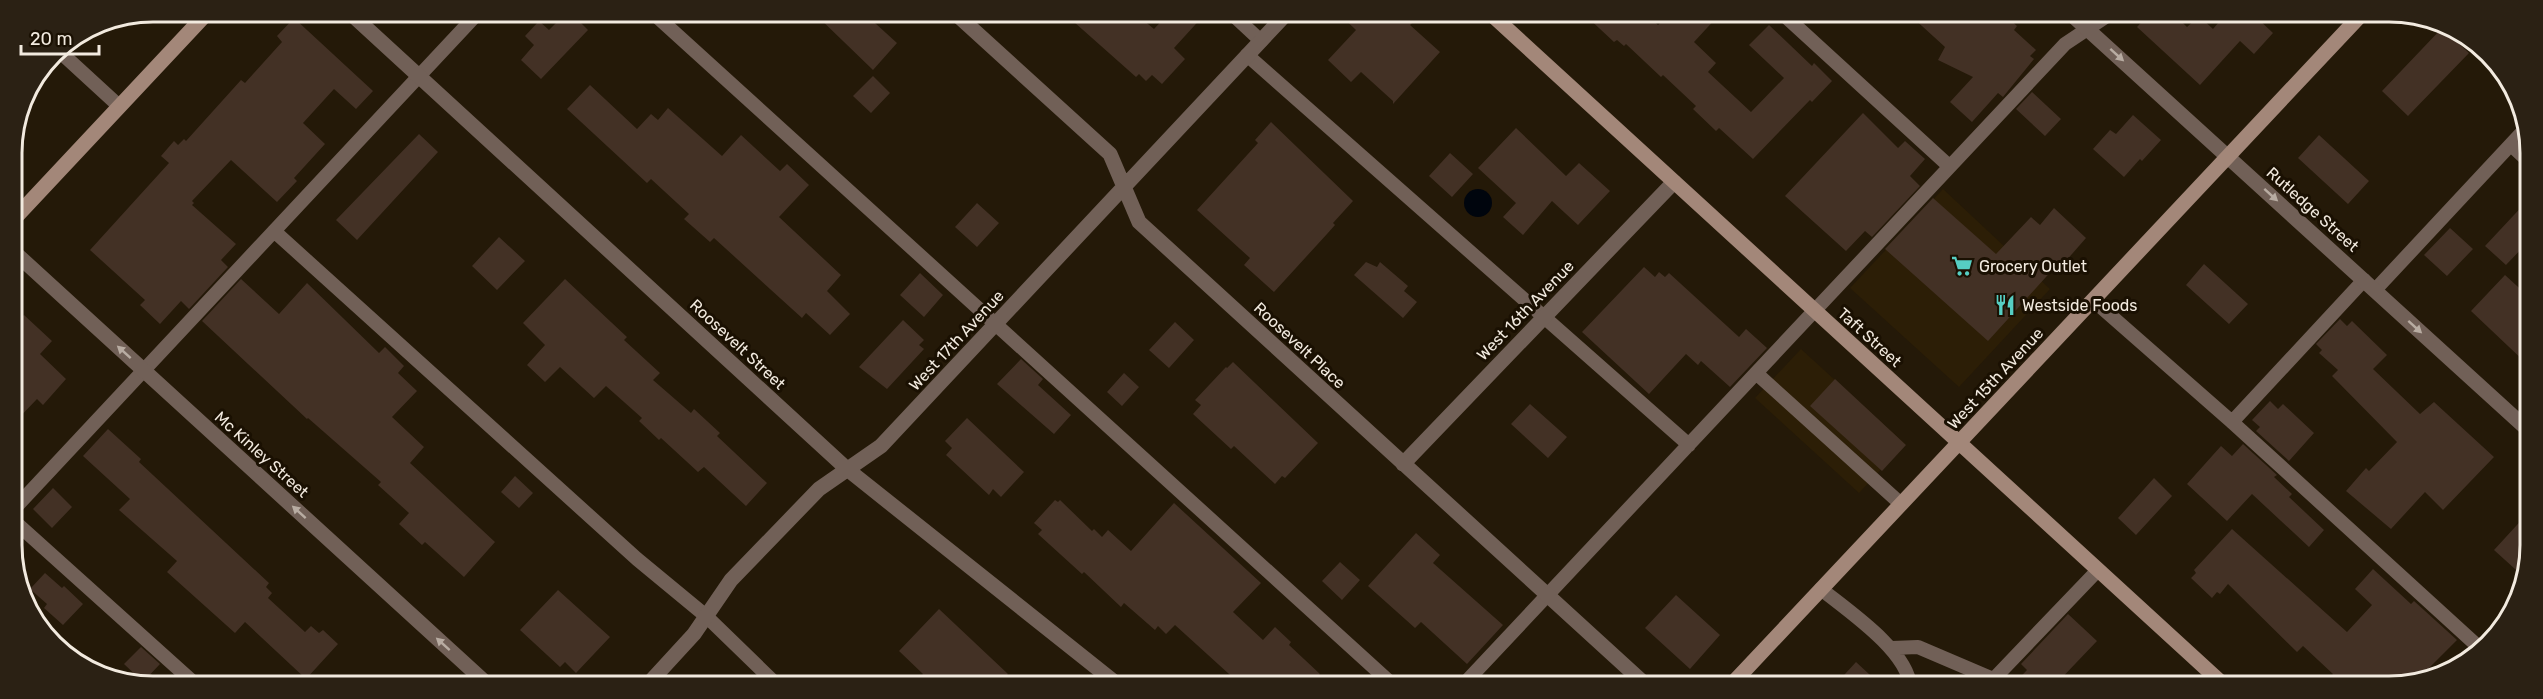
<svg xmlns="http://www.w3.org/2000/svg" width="2543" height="699" font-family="Rubik,sans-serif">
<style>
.built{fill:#2c1e06}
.water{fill:#00050d}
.building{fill:#433125}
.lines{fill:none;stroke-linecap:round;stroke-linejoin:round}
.lane{stroke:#716057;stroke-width:14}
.street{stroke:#716057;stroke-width:15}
.secondary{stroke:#a38779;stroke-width:15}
.oneway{fill:#b8aca2}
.labels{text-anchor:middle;stroke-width:6;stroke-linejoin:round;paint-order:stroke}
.street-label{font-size:16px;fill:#f2eadf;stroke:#1a1002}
.poi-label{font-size:16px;fill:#f2eadf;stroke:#1a1002;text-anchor:start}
.rim{fill:none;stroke:#f2eadf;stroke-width:3}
</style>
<rect width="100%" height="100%" fill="#241908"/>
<!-- built -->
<path class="built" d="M 1943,189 L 2050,289 L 1959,387 L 1850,288 Z
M 1801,349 L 1905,444 L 1859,493 L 1755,398 Z"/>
<!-- water -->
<path class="water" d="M1464 203a14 14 0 1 1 28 0a14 14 0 1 1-28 0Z"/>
<!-- building -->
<path class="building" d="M 566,13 L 571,13 L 588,30 L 541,79 L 521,60 L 534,45 L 525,36 L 539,21 L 549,30 Z
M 814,13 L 864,13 L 897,43 L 873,70 Z
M 1065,14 L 1136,14 L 1154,29 L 1168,14 L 1205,14 L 1174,48 L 1185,59 L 1162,84 L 1152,75 L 1146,81 L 1139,74 L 1136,77 Z
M 1339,14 L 1420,15 L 1410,25 L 1440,52 L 1393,104 L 1393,101 L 1361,72 L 1351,82 L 1328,60 L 1356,30 Z
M 1585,15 L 1648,15 L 1658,25 L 1668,15 L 1719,15 L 1694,42 L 1716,63 L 1708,72 L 1751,112 L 1784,78 L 1749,45 L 1769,25 L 1812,66 L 1814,63 L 1832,81 L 1812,102 L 1810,100 L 1753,159 L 1719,128 L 1716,131 L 1693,109 L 1696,106 L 1663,75 L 1661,77 L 1626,44 L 1624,46 L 1617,40 L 1614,42 Z
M 1911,16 L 2006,16 L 2017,26 L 2014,30 L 2036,50 L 2030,56 L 2034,59 L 2003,97 L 1998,93 L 1972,122 L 1950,102 L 1973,77 L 1938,60 L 1945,47 Z
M 2147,16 L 2176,16 L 2187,27 L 2199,16 L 2213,29 L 2224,16 L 2255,16 L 2273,33 L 2254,54 L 2240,41 L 2200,85 L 2137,27 Z
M 294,18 L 373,91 L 356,109 L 334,89 L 303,123 L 325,144 L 294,178 L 297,181 L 277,202 L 231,160 L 192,201 L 194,203 L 192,205 L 236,244 L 221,260 L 228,267 L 189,309 L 181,301 L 160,324 L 140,305 L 145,300 L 90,250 L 169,163 L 161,156 L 174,141 L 178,145 L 184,139 L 186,141 L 241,80 L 245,83 L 282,42 L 277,36 Z
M 2442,28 L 2469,53 L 2408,116 L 2382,91 Z
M 873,76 L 890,93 L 871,113 L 853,96 Z
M 590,85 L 637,129 L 651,114 L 658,120 L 668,108 L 722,156 L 741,135 L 780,171 L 787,164 L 809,185 L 779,217 L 841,275 L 827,291 L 850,314 L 830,335 L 806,313 L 802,318 L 714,238 L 710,242 L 684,219 L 689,214 L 651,179 L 647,183 L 567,109 Z
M 2032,92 L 2061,119 L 2045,136 L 2016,109 Z
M 1863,113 L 1898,148 L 1905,141 L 1925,159 L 1910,176 L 1920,186 L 1872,237 L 1865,231 L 1846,251 L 1785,196 Z
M 2133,115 L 2161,140 L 2142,161 L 2140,159 L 2124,177 L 2093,149 L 2110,130 L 2116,134 Z
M 1271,122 L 1353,201 L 1333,223 L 1335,225 L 1327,234 L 1274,292 L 1244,265 L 1250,258 L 1197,210 L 1258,143 L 1255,140 Z
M 1516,128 L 1566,176 L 1579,163 L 1610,191 L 1578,225 L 1552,201 L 1523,235 L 1503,217 L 1516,203 L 1478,168 Z
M 419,134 L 438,152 L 357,240 L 336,220 Z
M 2319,135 L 2369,181 L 2348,204 L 2298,158 Z
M 1450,153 L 1473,174 L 1452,197 L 1429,176 Z
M 1933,198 L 1996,254 L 2031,217 L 2040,225 L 2054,208 L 2086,238 L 2058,270 L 2055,267 L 1988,341 L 1885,249 Z
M 2528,200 L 2528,242 L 2506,265 L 2485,246 Z
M 977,203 L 999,223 L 977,247 L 955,227 Z
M 2450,228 L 2473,249 L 2447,276 L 2424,255 Z
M 499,237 L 525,261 L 497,290 L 472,266 Z
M 1366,262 L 1377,267 L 1380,262 L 1408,286 L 1404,291 L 1417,302 L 1403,318 L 1354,275 Z
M 2204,264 L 2248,304 L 2229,324 L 2186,285 Z
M 1644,267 L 1655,277 L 1659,272 L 1665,277 L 1669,273 L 1739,337 L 1746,329 L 1767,348 L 1730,387 L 1701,361 L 1698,365 L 1686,354 L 1649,394 L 1582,332 Z
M 920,273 L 943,295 L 924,317 L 900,295 Z
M 2505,275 L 2528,296 L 2527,364 L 2471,311 Z
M 241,279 L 279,314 L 307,283 L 379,353 L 385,347 L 404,366 L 398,373 L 417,391 L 392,417 L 424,447 L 410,463 L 495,542 L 464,577 L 425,542 L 422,545 L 399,524 L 409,513 L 378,485 L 381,482 L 308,418 L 307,419 L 202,321 Z
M 565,279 L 627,337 L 624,340 L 660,373 L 653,380 L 691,413 L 694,409 L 720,433 L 717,436 L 767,483 L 746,506 L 704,467 L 698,472 L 661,438 L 659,440 L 639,421 L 642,418 L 606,386 L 594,398 L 560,367 L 545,382 L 527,365 L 545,345 L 523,323 Z
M 24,315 L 52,341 L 40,354 L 66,379 L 43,405 L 37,399 L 14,423 L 13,326 Z
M 2340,319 L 2347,326 L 2352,321 L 2387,355 L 2373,369 L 2420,414 L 2434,402 L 2494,457 L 2443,510 L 2425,492 L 2391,529 L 2346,491 L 2366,468 L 2369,471 L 2397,442 L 2332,376 L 2338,370 L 2319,353 L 2322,350 L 2316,344 Z
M 903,320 L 924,340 L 919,345 L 924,349 L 887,389 L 859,367 Z
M 1175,322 L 1194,340 L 1169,368 L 1149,350 Z
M 1021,359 L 1043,379 L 1038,385 L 1071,415 L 1054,434 L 997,384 Z
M 1233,362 L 1318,443 L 1285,478 L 1282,476 L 1275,484 L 1234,446 L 1231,449 L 1193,414 L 1201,405 L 1195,400 L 1226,367 L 1227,368 Z
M 1124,373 L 1139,387 L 1122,406 L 1107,392 Z
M 1835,379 L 1906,445 L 1882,471 L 1810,406 Z
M 2270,401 L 2278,409 L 2283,404 L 2314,433 L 2289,461 L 2256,431 L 2260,427 L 2252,420 Z
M 1530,404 L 1567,437 L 1548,458 L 1511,424 Z
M 967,418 L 1024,472 L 1001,497 L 993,489 L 989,495 L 946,455 L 952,448 L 945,441 Z
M 108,429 L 141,459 L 139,462 L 269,583 L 266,587 L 272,593 L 268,598 L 305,632 L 311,626 L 319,633 L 323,630 L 338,644 L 306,679 L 245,622 L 235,633 L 167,572 L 177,561 L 119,510 L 130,499 L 83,456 Z
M 2243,444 L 2277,475 L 2274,477 L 2292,494 L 2289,497 L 2324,530 L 2309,547 L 2252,494 L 2227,521 L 2187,484 L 2221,446 L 2232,456 Z
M 515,476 L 533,493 L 519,508 L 501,492 Z
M 2154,478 L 2172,496 L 2136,535 L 2118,518 Z
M 53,488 L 72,507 L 52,528 L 33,509 Z
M 1055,500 L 1058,502 L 1060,500 L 1092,531 L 1094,529 L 1102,537 L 1108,530 L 1131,551 L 1174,503 L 1261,583 L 1233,612 L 1263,640 L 1275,627 L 1291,642 L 1289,645 L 1320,674 L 1310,685 L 1240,684 L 1175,625 L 1166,634 L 1158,626 L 1155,630 L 1124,603 L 1121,607 L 1084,572 L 1082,574 L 1038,534 L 1042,530 L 1034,523 Z
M 2527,514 L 2526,564 L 2526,579 L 2494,550 Z
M 2232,529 L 2347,632 L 2372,605 L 2355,589 L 2373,569 L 2411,604 L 2414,601 L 2457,640 L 2418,679 L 2399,687 L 2322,687 L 2333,674 L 2303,646 L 2297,652 L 2228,584 L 2220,594 L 2217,592 L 2212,598 L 2191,578 L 2196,573 L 2194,570 Z
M 1416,533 L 1440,555 L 1433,563 L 1503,625 L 1467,664 L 1421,622 L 1415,628 L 1368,586 Z
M 1340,562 L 1360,580 L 1342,600 L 1322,581 Z
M 45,573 L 62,588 L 64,586 L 83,604 L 63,625 L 44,608 L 47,604 L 30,589 Z
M 558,590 L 610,637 L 576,673 L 565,662 L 560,667 L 520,630 Z
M 1676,595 L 1720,635 L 1690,669 L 1645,628 Z
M 939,609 L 1008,674 L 998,684 L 914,684 L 923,674 L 899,651 Z
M 2068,614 L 2097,641 L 2054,686 L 2012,686 L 2027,670 L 2021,664 Z
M 141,647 L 160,664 L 143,682 L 124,664 Z
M 1856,662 L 1882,686 L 1834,686 Z"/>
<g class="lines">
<!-- lane -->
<path class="lane" d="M 653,13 L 1393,685
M 1232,14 L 1261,41
M 1784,15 L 1949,166
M 58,50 L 119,106
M 1247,55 L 1689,445
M 2511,145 L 2528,161
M 274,231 L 637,559 L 706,616 L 776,684
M 2375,290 L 2528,126
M 2093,300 L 2232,422 L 2483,651
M 1756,373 L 1901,504
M 2232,422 L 2364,280
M 14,509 L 478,13
M 14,521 L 193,682
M 1821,589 C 1847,610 1908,651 1910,686
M 1892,648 L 1918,647 L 1993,679
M 1463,685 L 2065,44 L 2107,16
M 1987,686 L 2098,570"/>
<!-- street -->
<path class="street" d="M 349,12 L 847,469 L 1117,684
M 956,14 L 1110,154 L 1139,222 L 1646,685
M 2073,16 L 2527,429
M 13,251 L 486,683
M 1403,464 L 1674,182
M 649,683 L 694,634 L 731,580 L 819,489 L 881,446 L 1286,14"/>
<!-- secondary -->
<path class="secondary" d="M 1492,15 L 2225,686
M 13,220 L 208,12
M 1731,685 L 2359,17"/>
</g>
<!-- one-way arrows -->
<defs><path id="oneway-solid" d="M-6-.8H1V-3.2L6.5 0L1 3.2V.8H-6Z" transform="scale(1.5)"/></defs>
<g class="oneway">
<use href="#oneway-solid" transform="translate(2117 55) rotate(42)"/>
<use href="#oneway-solid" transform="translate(2271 195) rotate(42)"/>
<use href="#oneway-solid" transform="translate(2415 327) rotate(42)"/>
<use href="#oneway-solid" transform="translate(124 352) rotate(-138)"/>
<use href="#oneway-solid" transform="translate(299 512) rotate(-138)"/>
<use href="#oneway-solid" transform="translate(443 644) rotate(-138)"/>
</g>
<!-- icons -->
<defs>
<symbol id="supermarket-bare" viewBox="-9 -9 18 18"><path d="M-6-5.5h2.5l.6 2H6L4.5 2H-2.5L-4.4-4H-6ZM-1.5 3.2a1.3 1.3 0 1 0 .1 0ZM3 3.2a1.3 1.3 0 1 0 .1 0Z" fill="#56cec3" stroke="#1a1002" stroke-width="2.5" paint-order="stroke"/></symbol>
<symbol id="restaurant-bare" viewBox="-9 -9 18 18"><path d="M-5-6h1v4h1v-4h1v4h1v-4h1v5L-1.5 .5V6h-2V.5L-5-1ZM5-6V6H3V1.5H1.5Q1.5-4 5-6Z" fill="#56cec3" stroke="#1a1002" stroke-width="2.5" paint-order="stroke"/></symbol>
</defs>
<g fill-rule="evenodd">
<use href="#supermarket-bare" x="1947" y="251" width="30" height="30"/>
<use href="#restaurant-bare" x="1990" y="290" width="30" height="30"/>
</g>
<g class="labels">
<!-- street labels -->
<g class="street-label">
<text transform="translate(2313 209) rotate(42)" y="6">Rutledge Street</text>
<text transform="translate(1525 310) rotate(-46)" y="6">West 16th Avenue</text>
<text transform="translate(1870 337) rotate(42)" y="6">Taft Street</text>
<text transform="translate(956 340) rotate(-47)" y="6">West 17th Avenue</text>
<text transform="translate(738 344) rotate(43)" y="6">Roosevelt Street</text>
<text transform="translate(1300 345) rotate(43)" y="6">Roosevelt Place</text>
<text transform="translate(1995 378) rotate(-47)" y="6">West 15th Avenue</text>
<text transform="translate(262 454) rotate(42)" y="6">Mc Kinley Street</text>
</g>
<!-- poi labels -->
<g class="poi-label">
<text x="1979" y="272">Grocery Outlet</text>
<text x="2022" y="311">Westside Foods</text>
</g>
</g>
<!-- crop -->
<path d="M0 0H2543V699H0ZM153 22H2389A131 131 0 0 1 2520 153V545A131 131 0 0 1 2389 676H153A131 131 0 0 1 22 545V153A131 131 0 0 1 153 22Z" fill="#2b2114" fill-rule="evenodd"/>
<path class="rim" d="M153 22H2389A131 131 0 0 1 2520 153V545A131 131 0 0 1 2389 676H153A131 131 0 0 1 22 545V153A131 131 0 0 1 153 22Z"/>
<!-- scale -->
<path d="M21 45v9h78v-9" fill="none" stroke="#f2eadf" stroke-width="3"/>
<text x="30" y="45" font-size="18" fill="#f2eadf" stroke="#1a1002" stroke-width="4.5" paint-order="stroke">20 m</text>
</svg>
